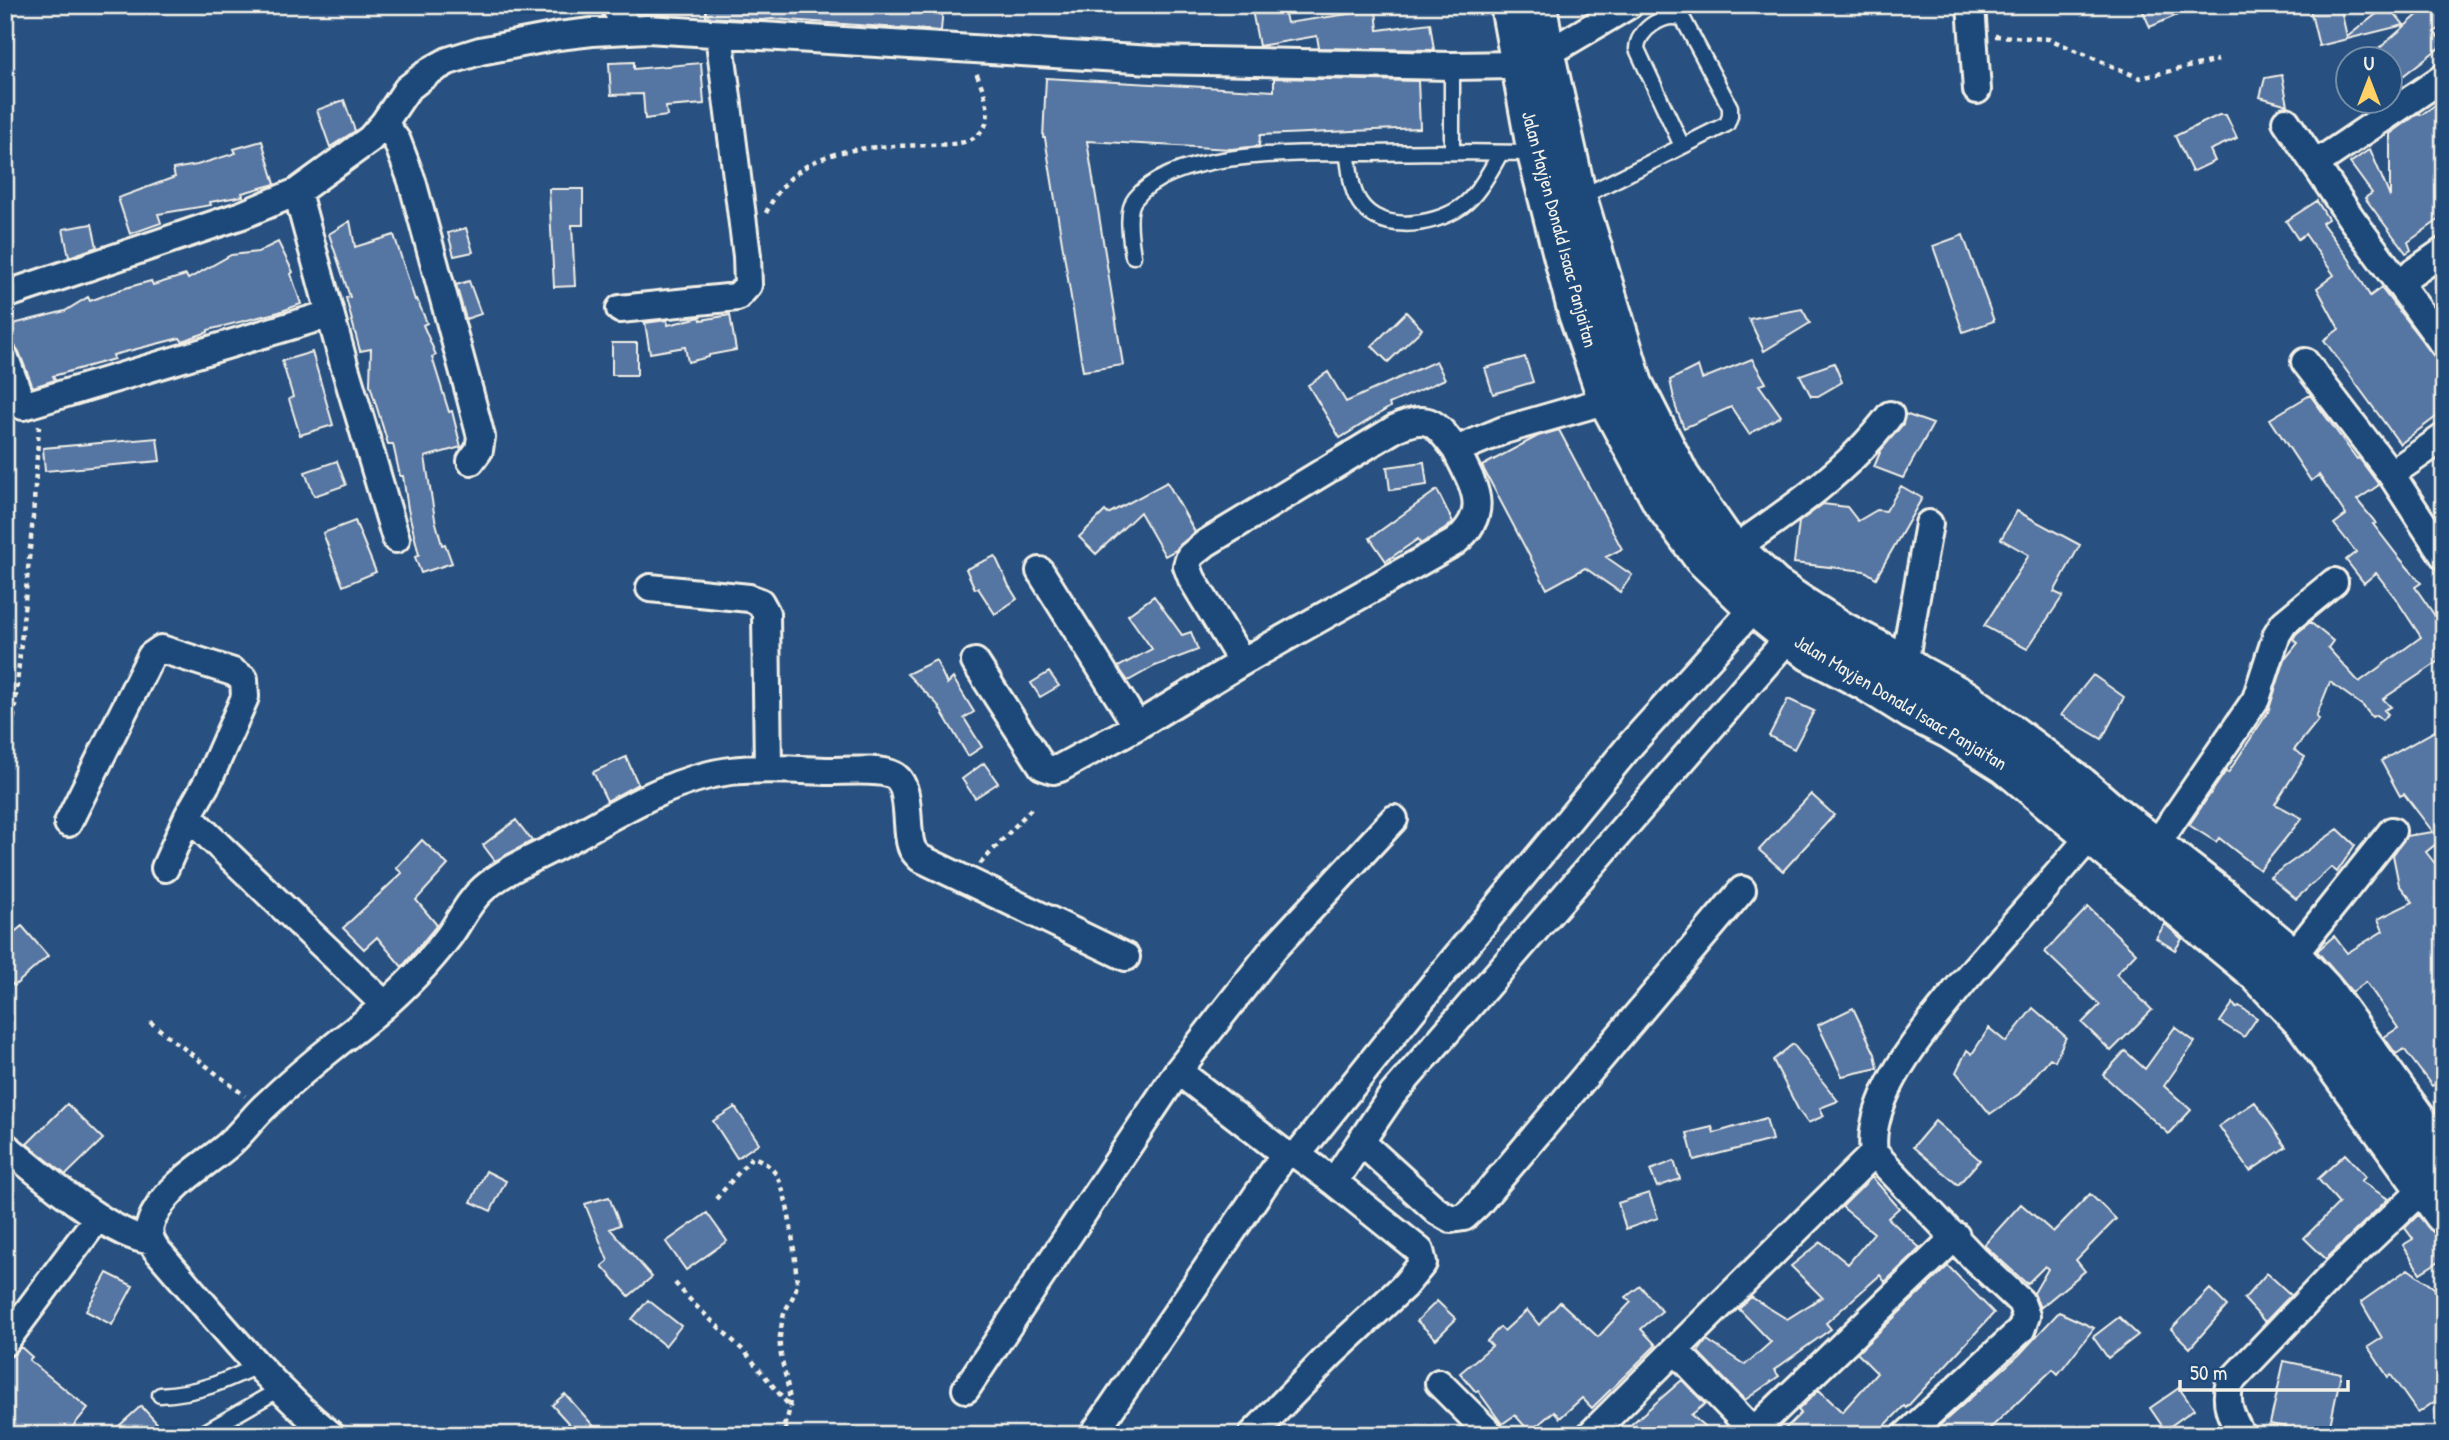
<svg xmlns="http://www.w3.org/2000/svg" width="2449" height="1440" font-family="'Patrick Hand',sans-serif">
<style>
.building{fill:#5574a2;stroke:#f4f1e8;stroke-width:2}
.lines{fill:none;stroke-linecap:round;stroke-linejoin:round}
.lane-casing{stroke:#f4f1e8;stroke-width:19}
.street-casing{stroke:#f4f1e8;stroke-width:32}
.highway-casing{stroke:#f4f1e8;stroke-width:44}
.path{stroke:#f4f1e8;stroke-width:4.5;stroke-dasharray:5 5;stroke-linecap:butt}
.lane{stroke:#1f4a7a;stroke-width:14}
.street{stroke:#1f4a7a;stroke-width:26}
.highway{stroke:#1f4a7a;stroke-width:38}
.labels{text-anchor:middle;stroke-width:5;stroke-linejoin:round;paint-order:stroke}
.street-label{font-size:19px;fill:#f4f1e8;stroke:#1f4a7a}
</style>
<rect width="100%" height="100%" fill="#285181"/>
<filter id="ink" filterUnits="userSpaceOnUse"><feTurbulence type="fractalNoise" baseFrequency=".0143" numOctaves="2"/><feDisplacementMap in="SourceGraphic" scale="14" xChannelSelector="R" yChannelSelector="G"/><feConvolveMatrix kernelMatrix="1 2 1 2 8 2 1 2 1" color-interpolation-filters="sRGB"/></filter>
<g filter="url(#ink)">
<!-- building -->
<path class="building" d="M 706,5 L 923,5 L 943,7 L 941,31 L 773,19 L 762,20 L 706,17 Z
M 1251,5 L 1283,5 L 1287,23 L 1376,10 L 1378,30 L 1430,23 L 1434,50 L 1319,48 L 1317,36 L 1259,46 Z
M 2140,5 L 2200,5 L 2150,27 Z
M 2309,5 L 2340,5 L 2347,37 L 2388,5 L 2404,25 L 2319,46 Z
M 2429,5 L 2444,5 L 2444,26 L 2434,32 L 2444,44 L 2390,86 L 2390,60 L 2366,60 Z
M 634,62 L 634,69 L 701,63 L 704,104 L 666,107 L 667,116 L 645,119 L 643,94 L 611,95 L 609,63 Z
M 2282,75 L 2288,105 L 2260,97 L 2265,78 Z
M 1046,78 L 1274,91 L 1274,78 L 1418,81 L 1420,128 L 1260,135 L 1259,146 L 1231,149 L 1087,141 L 1123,365 L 1083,371 L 1045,138 L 1043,138 Z
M 2444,99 L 2444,216 L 2408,242 L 2411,250 L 2406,253 L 2365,198 L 2372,193 L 2350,163 L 2370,149 L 2390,197 L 2390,134 L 2419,113 L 2421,115 Z
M 344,100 L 355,131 L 330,147 L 317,110 Z
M 2219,115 L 2226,115 L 2237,138 L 2210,150 L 2215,161 L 2192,172 L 2175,136 Z
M 262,141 L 275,184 L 242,193 L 243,196 L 210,202 L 211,205 L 158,214 L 161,223 L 130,234 L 118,198 L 175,177 L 173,169 L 197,165 L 236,153 L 234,149 Z
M 549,189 L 583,189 L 583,225 L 572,225 L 575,286 L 554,287 Z
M 2317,201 L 2328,219 L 2322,223 L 2349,259 L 2370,296 L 2381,288 L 2444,369 L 2444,411 L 2400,444 L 2324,340 L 2339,329 L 2317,288 L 2334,275 L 2305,234 L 2298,239 L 2286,221 Z
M 350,221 L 355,247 L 394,235 L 415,300 L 417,299 L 427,323 L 423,325 L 436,355 L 432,357 L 449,412 L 452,411 L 461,447 L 425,457 L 435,519 L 442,545 L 445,544 L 452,563 L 421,573 L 415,557 L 419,555 L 408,509 L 403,476 L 400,476 L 393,444 L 388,444 L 370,385 L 371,349 L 360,351 L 346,298 L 350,297 L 329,234 Z
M 92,224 L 97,247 L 69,257 L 63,229 Z
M 466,228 L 473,252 L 454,256 L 448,233 Z
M 1963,235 L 1994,321 L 1963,332 L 1933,246 Z
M 278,242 L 293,272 L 291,274 L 301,304 L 279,312 L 208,330 L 208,332 L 182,341 L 180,338 L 113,355 L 114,359 L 53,376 L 55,380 L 33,387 L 19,352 L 14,345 L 5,343 L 5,326 L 65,311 L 88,297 L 90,301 L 122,289 L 151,281 L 153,285 L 186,275 L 188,279 L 231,255 L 258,252 Z
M 469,281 L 481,314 L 466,319 L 456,285 Z
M 1802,309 L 1810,323 L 1764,351 L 1749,319 Z
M 1406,312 L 1422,329 L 1388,362 L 1372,346 Z
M 730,315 L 736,350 L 709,355 L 709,357 L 688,362 L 685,347 L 650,353 L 645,323 L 667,320 L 668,325 L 700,317 L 701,320 Z
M 612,343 L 637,343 L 637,375 L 612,375 Z
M 312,352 L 333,425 L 300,435 L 289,399 L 293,397 L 282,361 Z
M 1525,357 L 1533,382 L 1493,394 L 1485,368 Z
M 1752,359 L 1766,383 L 1759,385 L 1781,416 L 1749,434 L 1731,407 L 1684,428 L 1676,408 L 1670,380 L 1698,366 L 1702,379 Z
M 1436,361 L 1445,379 L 1389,404 L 1390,407 L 1340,438 L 1308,385 L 1328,372 L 1346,402 Z
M 1834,363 L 1842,382 L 1818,396 L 1811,396 L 1800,375 Z
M 2310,395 L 2357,459 L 2359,458 L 2379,485 L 2357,500 L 2376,523 L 2373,524 L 2397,555 L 2421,583 L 2415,587 L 2444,629 L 2444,658 L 2383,699 L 2391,707 L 2384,710 L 2388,714 L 2382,720 L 2376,715 L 2372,717 L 2363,706 L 2330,682 L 2316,717 L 2319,719 L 2294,750 L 2305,757 L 2275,804 L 2302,818 L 2260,870 L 2219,838 L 2216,842 L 2189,825 L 2226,771 L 2228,773 L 2268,712 L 2285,659 L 2298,643 L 2293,639 L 2296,634 L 2310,622 L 2333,641 L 2328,648 L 2359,682 L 2421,637 L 2396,599 L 2376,573 L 2364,583 L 2346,560 L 2356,552 L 2334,524 L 2346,515 L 2319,475 L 2311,481 L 2270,419 Z
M 1905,414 L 1933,424 L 1903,478 L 1874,467 L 1881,450 L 1903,424 Z
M 1559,430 L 1622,549 L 1606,557 L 1632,575 L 1620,592 L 1585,568 L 1547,589 L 1482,466 L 1538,436 Z
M 157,438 L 160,461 L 45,471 L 43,448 Z
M 337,461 L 346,485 L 314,496 L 305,472 Z
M 1424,462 L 1427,485 L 1390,490 L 1387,467 Z
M 1167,482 L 1195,532 L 1176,550 L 1165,556 L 1140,512 L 1096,554 L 1079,537 L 1105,511 L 1108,514 Z
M 1901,486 L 1922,498 L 1876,578 L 1865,571 L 1794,563 L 1799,522 L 1823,504 L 1847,507 L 1858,521 L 1877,510 L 1886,511 Z
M 1437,490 L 1453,522 L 1445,529 L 1420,544 L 1418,539 L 1386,561 L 1370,538 Z
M 2017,511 L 2080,545 L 2054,592 L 2063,596 L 2027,649 L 1984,626 L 2029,555 L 2001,539 Z
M 355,521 L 376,572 L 343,586 L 323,533 Z
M 995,556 L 1009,586 L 1017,599 L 995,614 L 978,588 L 975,589 L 966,569 Z
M 1154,596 L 1182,635 L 1191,632 L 1198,650 L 1155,666 L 1128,681 L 1118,667 L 1152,649 L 1128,615 Z
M 936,660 L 947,684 L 953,678 L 974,712 L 964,718 L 982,747 L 968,756 L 937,704 L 907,674 Z
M 1049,672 L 1059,686 L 1040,697 L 1031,683 Z
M 2093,675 L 2124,697 L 2102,739 L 2061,715 Z
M 1788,699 L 1814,711 L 1794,749 L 1769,736 Z
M 2444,726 L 2444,846 L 2440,841 L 2426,852 L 2444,875 L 2444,1078 L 2432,1086 L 2404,1049 L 2396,1054 L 2384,1037 L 2398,1028 L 2366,982 L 2352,992 L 2317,951 L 2334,936 L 2347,953 L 2383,931 L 2378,919 L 2413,902 L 2399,885 L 2393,855 L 2406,836 L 2433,832 L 2404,794 L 2400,796 L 2381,761 Z
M 626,757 L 638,784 L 607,801 L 593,772 Z
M 984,763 L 998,783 L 975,798 L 962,779 Z
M 1811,794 L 1834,815 L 1783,871 L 1759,850 Z
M 516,820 L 532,841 L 495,861 L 483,845 Z
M 2338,829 L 2355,845 L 2337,872 L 2331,867 L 2296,899 L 2270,877 Z
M 422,840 L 448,865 L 416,900 L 437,925 L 402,967 L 377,937 L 364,949 L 343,928 L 402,873 L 396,868 Z
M 2088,907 L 2136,953 L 2116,974 L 2152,1010 L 2111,1051 L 2082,1023 L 2100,1005 L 2045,952 Z
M 2165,924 L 2182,939 L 2175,950 L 2156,938 Z
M 22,926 L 48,956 L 14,986 L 5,976 L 5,940 Z
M 2233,1003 L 2236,1008 L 2239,1006 L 2257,1018 L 2244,1037 L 2220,1022 Z
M 1853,1008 L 1875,1054 L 1878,1068 L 1842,1076 L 1818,1025 Z
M 2033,1008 L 2066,1037 L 2055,1061 L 2050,1058 L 2019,1094 L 1990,1114 L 1956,1072 L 1967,1050 L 1972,1054 L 1989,1028 L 2006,1042 Z
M 2175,1027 L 2195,1042 L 2164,1086 L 2191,1110 L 2169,1134 L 2103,1075 L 2125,1051 L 2145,1069 Z
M 1793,1044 L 1838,1101 L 1820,1108 L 1824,1116 L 1808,1123 L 1799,1111 L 1773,1060 Z
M 2255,1102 L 2286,1147 L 2250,1171 L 2219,1126 Z
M 67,1104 L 103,1139 L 66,1175 L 27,1144 Z
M 735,1107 L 759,1143 L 737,1158 L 713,1121 Z
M 1766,1118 L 1772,1140 L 1694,1160 L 1687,1133 L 1712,1127 L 1714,1133 Z
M 1935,1121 L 1980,1160 L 1958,1185 L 1913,1147 Z
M 2345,1154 L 2366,1177 L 2361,1181 L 2388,1199 L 2326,1259 L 2304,1238 L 2339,1203 L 2318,1179 Z
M 1674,1161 L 1680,1179 L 1657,1187 L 1650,1170 Z
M 486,1171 L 506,1181 L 491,1211 L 471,1202 Z
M 1872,1177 L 1899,1208 L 1888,1218 L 1920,1248 L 1885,1282 L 1880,1275 L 1826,1323 L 1831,1329 L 1774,1370 L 1779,1376 L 1745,1400 L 1698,1352 L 1707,1340 L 1745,1365 L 1771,1342 L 1739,1309 L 1751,1297 L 1787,1319 L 1822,1297 L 1791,1266 L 1821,1242 L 1848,1264 L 1874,1233 L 1842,1207 Z
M 1649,1193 L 1658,1218 L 1626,1229 L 1618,1203 Z
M 2090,1194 L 2116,1219 L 2076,1260 L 2085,1271 L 2040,1308 L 2034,1293 L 2048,1269 L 2045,1266 L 2027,1284 L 1984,1245 L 2021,1204 L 2053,1232 Z
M 609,1197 L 620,1225 L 610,1229 L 652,1277 L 629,1296 L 602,1266 L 608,1261 L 585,1204 Z
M 707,1213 L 727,1241 L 686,1270 L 666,1242 Z
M 2418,1215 L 2435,1234 L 2444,1235 L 2444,1258 L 2420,1273 L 2403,1245 L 2413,1239 L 2405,1228 Z
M 1948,1266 L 1994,1313 L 1906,1408 L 1904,1406 L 1876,1435 L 1779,1435 L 1801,1413 L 1798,1410 L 1819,1390 L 1842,1412 L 1877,1373 L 1857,1353 Z
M 2408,1269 L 2434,1288 L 2444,1301 L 2444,1395 L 2418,1413 L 2391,1375 L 2388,1377 L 2368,1347 L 2382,1338 L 2361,1302 Z
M 107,1273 L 133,1286 L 112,1325 L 86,1311 Z
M 2267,1273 L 2291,1295 L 2265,1322 L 2244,1299 Z
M 1640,1286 L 1662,1311 L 1641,1329 L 1656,1345 L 1592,1408 L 1582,1398 L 1560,1418 L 1554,1411 L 1530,1432 L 1515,1415 L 1502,1424 L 1478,1391 L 1476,1392 L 1460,1373 L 1492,1346 L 1487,1341 L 1500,1327 L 1504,1331 L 1527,1310 L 1539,1325 L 1560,1302 L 1598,1337 L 1631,1302 L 1626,1297 Z
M 2210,1289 L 2227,1306 L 2190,1348 L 2171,1329 Z
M 648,1300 L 681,1326 L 665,1346 L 632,1319 Z
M 1437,1301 L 1456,1319 L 1436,1339 L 1417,1321 Z
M 2059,1312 L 2094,1328 L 2058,1374 L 2053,1369 L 1983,1435 L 1931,1433 L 2019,1355 Z
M 2119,1317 L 2138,1335 L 2108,1358 L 2093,1337 Z
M 21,1347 L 32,1357 L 29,1360 L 88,1408 L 66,1435 L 14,1435 L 5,1428 L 5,1357 L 12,1356 Z
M 2284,1361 L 2341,1373 L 2328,1435 L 2270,1424 Z
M 1682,1380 L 1705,1404 L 1691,1415 L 1715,1435 L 1619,1435 Z
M 2179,1388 L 2194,1409 L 2165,1430 L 2150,1408 Z
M 565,1394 L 599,1432 L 597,1435 L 579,1435 L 552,1405 Z
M 141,1406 L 168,1435 L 109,1435 Z"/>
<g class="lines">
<defs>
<path id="lane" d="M 1452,152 L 1536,153
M 1347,153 C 1350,166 1350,184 1356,196 C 1374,235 1432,227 1461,207 C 1478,195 1490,171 1500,154
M 1579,198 L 1727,124 L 1730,116 L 1730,107 L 1683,19 C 1665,11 1637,30 1637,49 L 1682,146
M 1133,256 C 1131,242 1125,211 1135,199 C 1171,151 1295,153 1350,153 C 1384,153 1418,152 1452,152 L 1452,66
M 160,1395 C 199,1393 223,1382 257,1366
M 200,1435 L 280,1389"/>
<path id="street" d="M 614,5 L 629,30
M 1971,5 L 1977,90
M 1545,55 L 1629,5
M 2286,121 L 2351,218 L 2444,345
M 384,123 L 397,141 L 412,181 L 469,391 L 481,437 L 479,450 L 471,461
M 2317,163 L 2444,77
M 297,192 L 343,361 L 396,539
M 2398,283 L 2444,251
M 5,295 L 242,215 L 297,192 L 370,139 L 384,123 L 407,89 L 430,71 L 448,61 L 480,51 L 558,36 L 592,32 L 647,29 L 1152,60 L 1452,66 L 1519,65
M 620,309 L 737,297 L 748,285 L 747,256 L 719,34
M 5,358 L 23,406 L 330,314
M 2305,362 L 2391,474 L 2444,556
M 2391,474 L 2444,437
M 1734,549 C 1791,510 1848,471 1890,415
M 1040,571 L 1137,726
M 650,588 L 749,598 L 760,602 L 766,613 L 768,769
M 975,662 L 1042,766 L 1053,770 L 1060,768 L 1137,726 L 1242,662 L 1455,542 C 1492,511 1474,487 1456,450 L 1504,430 L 1608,400
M 1242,662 L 1192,579 L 1187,566 L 1190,556 L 1206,543 L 1396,428 C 1429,413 1436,423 1456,450
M 1904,664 L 1929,524
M 68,823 L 151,656 L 161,649 L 233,672 L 244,679 L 245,697 L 208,781 L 188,816 L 385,1005
M 2154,848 L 2256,699 L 2277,634 L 2284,623 L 2334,582
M 165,868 L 188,816
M 1742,890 L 1478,1204 L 1464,1217 L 1451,1219 L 1437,1211 L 1371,1151 L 1359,1144 L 1393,1094 L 1790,636
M 2292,957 L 2392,831
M 1178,1071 L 1274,948 L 1394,819
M 5,1146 C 38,1172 110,1236 149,1240
M 1297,1155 L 1433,985 L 1632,743 L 1755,607
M 5,1342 L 98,1217
M 1439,1383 L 1491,1435
M 966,1389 L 1178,1071 L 1285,1154
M 331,1435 C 265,1381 212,1313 156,1249 C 146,1235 148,1224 157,1210 C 173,1183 203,1166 227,1146 C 240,1135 250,1121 263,1108 C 288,1084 315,1061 343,1039 C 383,1009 419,976 449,936 C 460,921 468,902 483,889 C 507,868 538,857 565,842 C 617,814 670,779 730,771 C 763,767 797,770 830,771 C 846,771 880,768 893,775 C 912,784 905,828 911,845 C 912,850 916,854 920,858 L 1126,957
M 1093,1435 L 1285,1154 L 1297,1155 L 1334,1182
M 1252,1435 L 1332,1353 L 1404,1286 L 1423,1263 L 1420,1251 L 1334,1182 L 1359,1144
M 1590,1435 L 1675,1350
M 1749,1435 L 1956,1236
M 1757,1435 L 1675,1350 L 1874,1153
M 1906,1435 L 2021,1330 L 2026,1316 L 2021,1302 L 1975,1259 L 1874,1153 C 1870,1128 1882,1098 1894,1076 C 1913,1042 1939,1012 1964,981 C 2009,928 2057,877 2101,823
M 2241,1435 C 2231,1416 2224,1403 2230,1382 L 2337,1270 L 2436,1176"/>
<path id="highway" d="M 1510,5 L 1537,153 L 1578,313 L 1608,400 L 1662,501 L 1703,557 L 1755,607 L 1811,652 L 1866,681 L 1912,710 L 1950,729 L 2007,765 L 2257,972 L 2306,1024 L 2444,1214
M 1537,5 L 1545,55 L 1577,198 L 1633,384 L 1680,477 L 1722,538 L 1774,587 L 1802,606 L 1843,632 L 1904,664 L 1915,673 L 1965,700 L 2080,786 L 2110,812 L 2220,897 L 2292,957 L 2323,990 L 2444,1158"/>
</defs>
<!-- lane casing -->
<use href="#lane" class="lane-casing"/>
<!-- street casing -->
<use href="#street" class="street-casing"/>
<!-- highway casing -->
<use href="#highway" class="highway-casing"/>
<!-- path -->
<path class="path" d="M 1995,36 L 2049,39 L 2140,78 L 2218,60
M 766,213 C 798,144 864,147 930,145 C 947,144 968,146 981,132 C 996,116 982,87 975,70
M 5,757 L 11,748 L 33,517 L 39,426
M 980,864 L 1031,809
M 150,1022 L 245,1096
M 716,1199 L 752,1157 C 760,1158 773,1168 777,1176 C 790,1200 795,1257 797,1284 C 795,1297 788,1303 784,1314 C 782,1320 781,1329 780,1336 C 777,1371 805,1404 777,1435
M 675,1283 L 694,1304 L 745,1352 L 791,1408
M 784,1427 L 791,1435"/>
<!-- lane -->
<use href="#lane" class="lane"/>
<!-- street -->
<use href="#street" class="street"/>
<!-- highway -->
<use href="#highway" class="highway"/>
</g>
</g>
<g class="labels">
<!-- street labels -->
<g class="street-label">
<text transform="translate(1560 229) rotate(75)" y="7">Jalan Mayjen Donald Isaac Panjaitan</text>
<text transform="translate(1901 702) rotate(31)" y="7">Jalan Mayjen Donald Isaac Panjaitan</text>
</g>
</g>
<!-- margin -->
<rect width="2449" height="1440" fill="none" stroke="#1f4a7a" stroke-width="28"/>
<rect x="14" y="14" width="2421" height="1412" fill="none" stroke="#f4f1e8" stroke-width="2.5" filter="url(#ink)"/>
<!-- north arrow -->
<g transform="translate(2369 80)"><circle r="33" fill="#1f4a7a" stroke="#748da6" stroke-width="2"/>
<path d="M0-5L12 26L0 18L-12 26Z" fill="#ffd166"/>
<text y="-10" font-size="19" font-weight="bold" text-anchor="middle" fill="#f4f1e8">U</text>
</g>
<!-- scale -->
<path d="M2180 1380v10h168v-10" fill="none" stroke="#f4f1e8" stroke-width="3.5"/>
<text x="2190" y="1380" font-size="21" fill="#f4f1e8" stroke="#1f4a7a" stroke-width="5" paint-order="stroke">50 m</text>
</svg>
